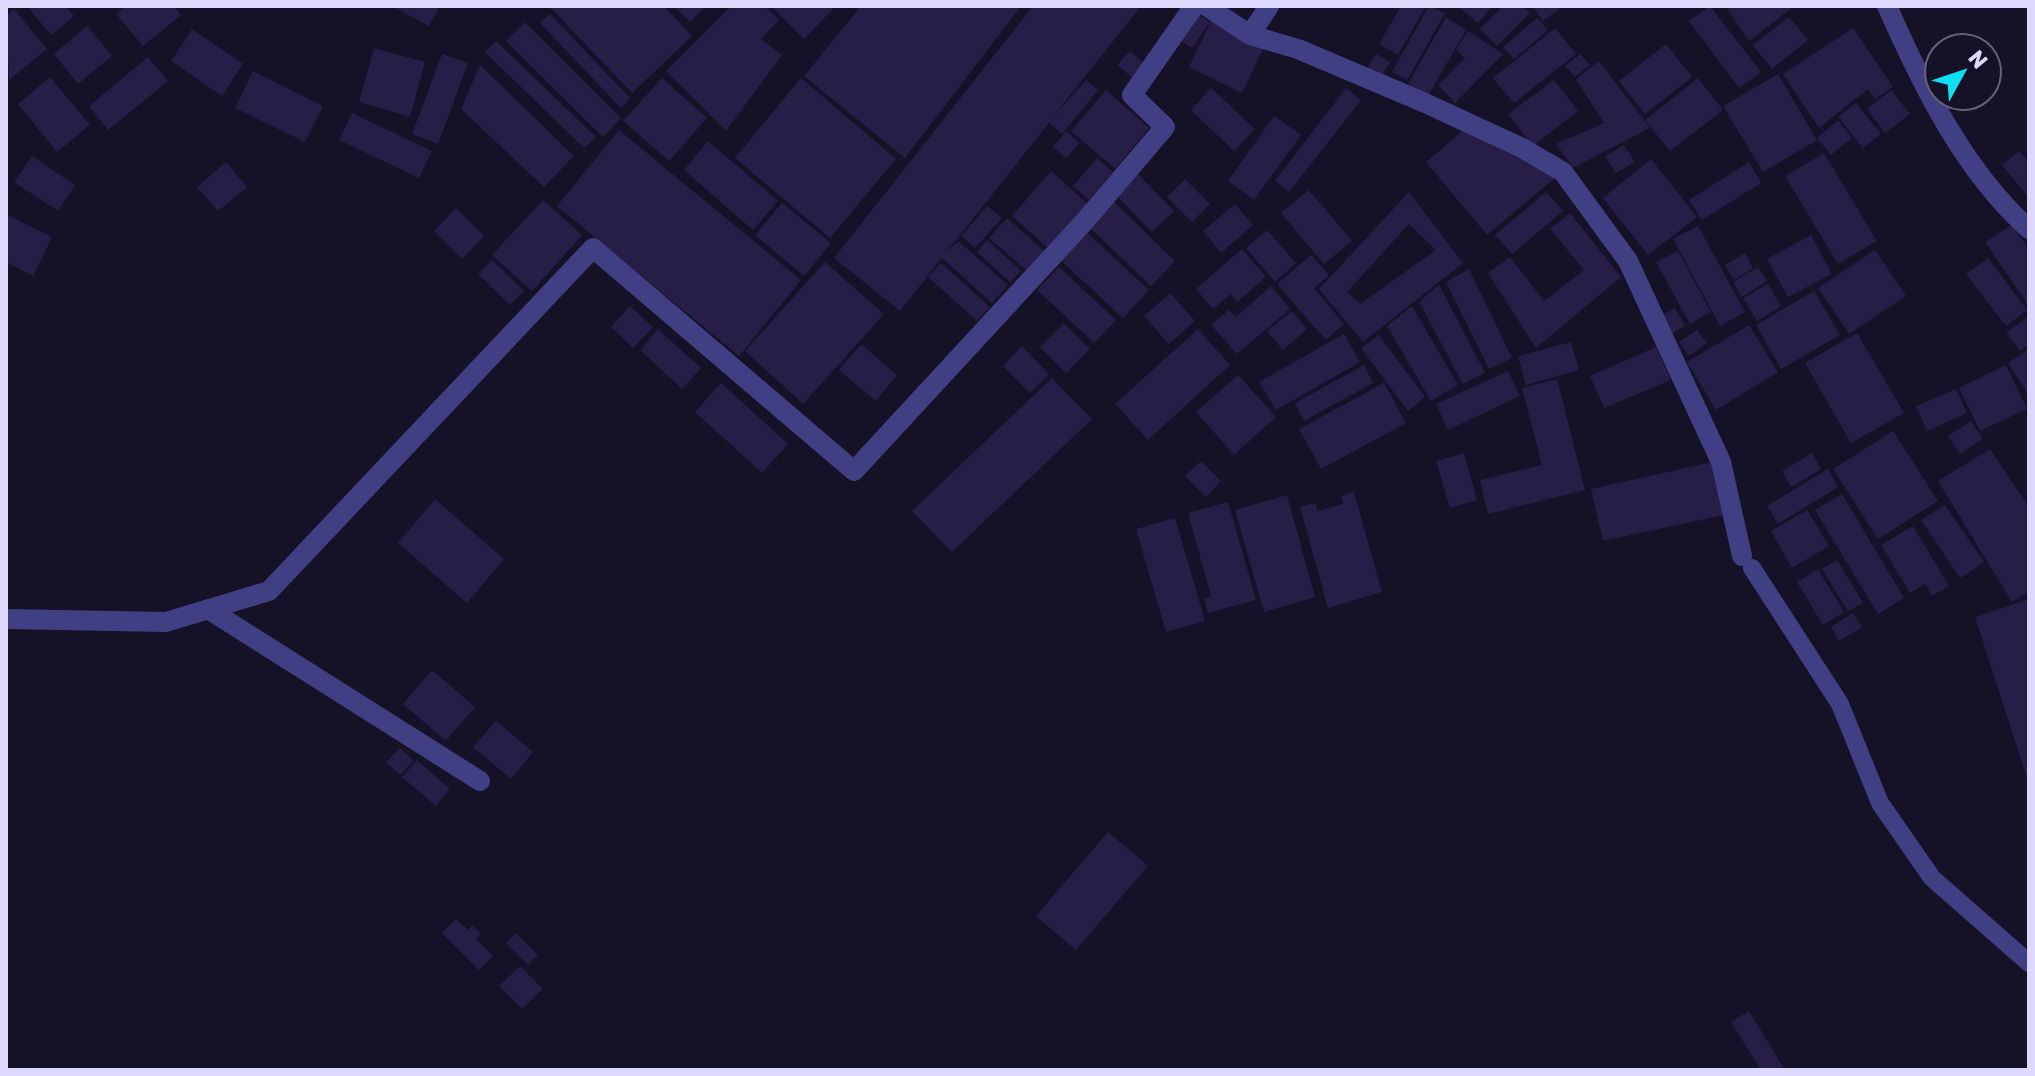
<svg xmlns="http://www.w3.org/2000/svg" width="2035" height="1076" font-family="Rubik,sans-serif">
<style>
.building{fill:#261e47;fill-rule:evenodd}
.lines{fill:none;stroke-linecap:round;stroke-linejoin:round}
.service{stroke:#413f83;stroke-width:18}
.minor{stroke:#413f83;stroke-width:20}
</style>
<rect width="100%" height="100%" fill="#151127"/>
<!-- building -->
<path class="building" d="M 27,6 L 66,6 L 74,16 L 51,35 Z
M 125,6 L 174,6 L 181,15 L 143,46 L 116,14 Z
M 392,6 L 440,6 L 429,26 Z
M 549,6 L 664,6 L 692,36 L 632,93 Z
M 674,6 L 700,6 L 703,9 L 690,22 Z
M 731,6 L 765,6 L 779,20 L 761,39 L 782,55 L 726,131 L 666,71 Z
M 771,6 L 836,6 L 804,39 Z
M 861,6 L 1021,6 L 905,158 L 804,76 Z
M 1033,6 L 1141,6 L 1052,118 L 1086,80 L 1098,90 L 1062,134 L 1049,123 L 945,254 L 958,241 L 1008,285 L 992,303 L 942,258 L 900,311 L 834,258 Z
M 1401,6 L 1426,6 L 1398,55 L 1379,44 Z
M 1429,6 L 1445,13 L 1407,80 L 1392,72 Z
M 1457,6 L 1492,6 L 1478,23 Z
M 1503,6 L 1523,6 L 1530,13 L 1497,46 L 1480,29 Z
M 1532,6 L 1563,6 L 1543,21 Z
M 1710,6 L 1761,72 L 1739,88 L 1689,21 Z
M 1725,6 L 1794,6 L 1749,41 Z
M 14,9 L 47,49 L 9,80 L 6,16 Z
M 1194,12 L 1210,22 L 1192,48 L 1177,38 Z
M 550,14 L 630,98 L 621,108 L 540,23 Z
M 1446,17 L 1466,30 L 1428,96 L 1408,84 Z
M 1789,17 L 1808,40 L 1772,69 L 1753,45 Z
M 1537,18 L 1548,30 L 1514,59 L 1503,47 Z
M 1211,21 L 1264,47 L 1242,93 L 1189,67 Z
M 525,22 L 621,118 L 603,137 L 506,41 Z
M 87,26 L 112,56 L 78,84 L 54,54 Z
M 1555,28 L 1576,54 L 1514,103 L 1493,78 Z
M 1853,28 L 1893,87 L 1875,99 L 1868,89 L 1819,128 L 1783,74 Z
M 192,29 L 243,64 L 222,96 L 171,61 Z
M 1468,31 L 1503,54 L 1455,103 L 1438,85 L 1465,58 L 1456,50 Z
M 496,41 L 596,137 L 584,148 L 485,52 Z
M 1666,44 L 1692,77 L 1645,114 L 1619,81 Z
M 374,48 L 425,62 L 410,117 L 359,102 Z
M 1130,51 L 1147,66 L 1135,80 L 1117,65 Z
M 442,54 L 468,63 L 438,144 L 412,134 Z
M 1376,54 L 1390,62 L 1382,75 L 1368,67 Z
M 1580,54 L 1590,65 L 1575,77 L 1565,66 Z
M 148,57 L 168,81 L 108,130 L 89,106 Z
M 1599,61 L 1650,128 L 1573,168 L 1556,144 L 1604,123 L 1576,79 Z
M 480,65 L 574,156 L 544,187 L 461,109 Z
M 253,71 L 323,106 L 305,142 L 235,108 Z
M 1778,74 L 1817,140 L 1763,172 L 1723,106 Z
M 50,77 L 90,125 L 57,152 L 18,104 Z
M 662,78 L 707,118 L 669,161 L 623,121 Z
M 801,78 L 896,159 L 830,238 L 735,158 Z
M 1698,78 L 1723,110 L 1670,151 L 1645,120 Z
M 1554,80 L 1578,111 L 1533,146 L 1508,114 Z
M 1211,88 L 1255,129 L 1234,151 L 1191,110 Z
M 1346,88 L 1361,100 L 1289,192 L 1275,181 Z
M 1106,90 L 1149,128 L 1115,169 L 1071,131 Z
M 1891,90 L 1910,114 L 1885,133 L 1867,109 Z
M 1856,103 L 1881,134 L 1863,148 L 1838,117 Z
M 352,113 L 432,151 L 419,178 L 339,140 Z
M 1274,116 L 1301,135 L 1254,200 L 1228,181 Z
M 1838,120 L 1852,138 L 1831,155 L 1817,138 Z
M 1468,126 L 1555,178 L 1487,235 L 1426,162 Z
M 619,130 L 801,280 L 739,356 L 557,206 Z
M 1066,131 L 1079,143 L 1066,158 L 1053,147 Z
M 708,141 L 778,201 L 753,230 L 684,170 Z
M 1624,145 L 1635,162 L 1616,173 L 1605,156 Z
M 2019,151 L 2029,163 L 2029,198 L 2002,165 Z
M 1824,153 L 1877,241 L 1838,264 L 1785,176 Z
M 32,156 L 75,185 L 58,211 L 14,182 Z
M 1097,158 L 1113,172 L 1089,200 L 1073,186 Z
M 1651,159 L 1697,217 L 1648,255 L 1603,198 Z
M 226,162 L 247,187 L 218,211 L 197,187 Z
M 1749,162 L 1761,183 L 1702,220 L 1689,200 Z
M 1051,171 L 1089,205 L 1050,250 L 1012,216 Z
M 1137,173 L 1174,211 L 1152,232 L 1115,194 Z
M 1185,179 L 1210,204 L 1192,222 L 1167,197 Z
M 1309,190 L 1352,241 L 1324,264 L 1281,213 Z
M 1409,192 L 1463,263 L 1363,342 L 1319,289 ZM 1409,224 L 1436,250 L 1360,304 L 1347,292 Z
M 1546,192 L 1563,211 L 1512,254 L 1495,235 Z
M 1111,199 L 1175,261 L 1151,286 L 1087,225 Z
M 543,200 L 582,235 L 532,291 L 492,255 Z
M 782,203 L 831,243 L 804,276 L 755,235 Z
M 1235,204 L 1253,225 L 1221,253 L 1203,231 Z
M 987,206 L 1002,218 L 975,248 L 961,236 Z
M 456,208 L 484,236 L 462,259 L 434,231 Z
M 1570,213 L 1621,277 L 1536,348 L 1488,273 L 1510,257 L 1544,301 L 1584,270 L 1550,229 Z
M 7,215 L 52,237 L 33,276 L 6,262 Z
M 1007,218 L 1044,251 L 1027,271 L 989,238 Z
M 2012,225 L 2029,249 L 2029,306 L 1985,242 Z
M 1698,226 L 1745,312 L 1720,326 L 1673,239 Z
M 1082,228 L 1149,290 L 1123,318 L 1056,256 Z
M 1267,230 L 1296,263 L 1275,282 L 1246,248 Z
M 1811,235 L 1832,274 L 1788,297 L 1767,259 Z
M 987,240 L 1021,271 L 1010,282 L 977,252 Z
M 1242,249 L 1266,277 L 1237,302 L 1231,294 L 1213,309 L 1196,289 Z
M 1875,250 L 1906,296 L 1849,334 L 1818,288 Z
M 1678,251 L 1711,312 L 1690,324 L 1656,262 Z
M 1745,253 L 1753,268 L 1734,280 L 1725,265 Z
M 1311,255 L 1329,275 L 1314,288 L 1344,324 L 1326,340 L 1277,284 Z
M 1988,258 L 2027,310 L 2006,326 L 1966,274 Z
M 492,260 L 524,291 L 510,305 L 478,274 Z
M 825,262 L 884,314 L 803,404 L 745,351 Z
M 941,263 L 990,307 L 977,321 L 928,277 Z
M 1059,267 L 1116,320 L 1094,343 L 1037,290 Z
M 1758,267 L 1767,281 L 1742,297 L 1733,282 Z
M 1469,269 L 1512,358 L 1489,369 L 1446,282 Z
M 1768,284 L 1781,306 L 1757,321 L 1743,298 Z
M 1439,285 L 1485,373 L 1463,384 L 1419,302 Z
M 1271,286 L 1290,309 L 1237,354 L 1211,325 L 1229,310 L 1236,317 Z
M 1814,291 L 1840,335 L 1781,369 L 1756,325 Z
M 1170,293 L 1195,321 L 1169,344 L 1144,316 Z
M 630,306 L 653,327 L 633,348 L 611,327 Z
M 1412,306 L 1458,385 L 1431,401 L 1387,326 Z
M 1675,308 L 1685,326 L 1671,334 L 1661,316 Z
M 1292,311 L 1307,329 L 1283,350 L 1267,331 Z
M 2029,316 L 2029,345 L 2020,351 L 2006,333 Z
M 1064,323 L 1090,349 L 1066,373 L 1040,347 Z
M 1749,325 L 1778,372 L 1716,410 L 1687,362 Z
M 658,329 L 701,368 L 682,389 L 640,350 Z
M 1198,329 L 1230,365 L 1148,440 L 1115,404 Z
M 1697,330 L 1707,343 L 1689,356 L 1679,342 Z
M 1857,333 L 1904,413 L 1851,443 L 1805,363 Z
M 1344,334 L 1360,362 L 1276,410 L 1259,382 Z
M 1379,335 L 1425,397 L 1408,411 L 1361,348 Z
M 1571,342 L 1579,370 L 1526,385 L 1518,356 Z
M 861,344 L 897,375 L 876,401 L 839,370 Z
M 1022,346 L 1049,374 L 1030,393 L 1003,366 Z
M 1656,347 L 1671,380 L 1604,408 L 1590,376 Z
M 2029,349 L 2029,395 L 2008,363 Z
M 1364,365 L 1373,383 L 1304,421 L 1295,403 Z
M 2006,365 L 2027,409 L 1980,431 L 1959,388 Z
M 1508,371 L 1520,396 L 1448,430 L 1436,404 Z
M 1238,375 L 1276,417 L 1234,455 L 1196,412 Z
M 1052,378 L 1092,419 L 952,552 L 912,511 Z
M 1557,379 L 1585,490 L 1488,514 L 1480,480 L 1542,465 L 1522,388 Z
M 721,383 L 788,444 L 762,473 L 695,412 Z
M 1384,383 L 1406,423 L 1321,469 L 1299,429 Z
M 1956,389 L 1967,413 L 1927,431 L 1916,406 Z
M 1971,421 L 1983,439 L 1960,454 L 1948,436 Z
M 1893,431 L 1938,501 L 1878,539 L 1833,469 Z
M 1990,449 L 2029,507 L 2029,591 L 2012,602 L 1938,481 Z
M 1464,453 L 1477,500 L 1450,508 L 1436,461 Z
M 1812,453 L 1821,469 L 1791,487 L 1782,471 Z
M 1201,461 L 1221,481 L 1206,497 L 1185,476 Z
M 1712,462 L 1724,515 L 1603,541 L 1591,489 Z
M 1828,469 L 1838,487 L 1778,524 L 1767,506 Z
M 1354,492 L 1382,592 L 1328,608 L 1300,507 L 1315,503 L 1318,511 L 1343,504 L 1341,496 Z
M 1842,494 L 1904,598 L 1878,614 L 1815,510 Z
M 1287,495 L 1315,597 L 1264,612 L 1235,510 Z
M 435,499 L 504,559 L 467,603 L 398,543 Z
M 1228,502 L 1256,600 L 1208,613 L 1204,599 L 1211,596 L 1188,513 Z
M 1945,505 L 1984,562 L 1960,578 L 1921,520 Z
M 1807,510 L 1829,546 L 1792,568 L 1771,531 Z
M 1175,518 L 1205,621 L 1166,632 L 1136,529 Z
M 1913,526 L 1949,586 L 1932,596 L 1925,584 L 1910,593 L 1881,545 Z
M 1837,560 L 1863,603 L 1848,611 L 1822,569 Z
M 1818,569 L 1844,612 L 1823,625 L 1797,582 Z
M 2029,599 L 2029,781 L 2028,781 L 1975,617 Z
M 1853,613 L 1862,627 L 1839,641 L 1831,627 Z
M 432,670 L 475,707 L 446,741 L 403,704 Z
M 496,721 L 533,752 L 511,779 L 473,747 Z
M 400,748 L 414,761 L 400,775 L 386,762 Z
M 417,760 L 450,789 L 436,806 L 402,777 Z
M 1108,832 L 1148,866 L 1076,950 L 1036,916 Z
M 456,919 L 468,930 L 472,925 L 481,934 L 476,939 L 493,956 L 479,970 L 442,933 Z
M 516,933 L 538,955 L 528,965 L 506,943 Z
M 520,966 L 543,989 L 522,1009 L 499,986 Z
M 1749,1011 L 1785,1070 L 1761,1070 L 1731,1022 Z"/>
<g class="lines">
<!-- service -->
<path class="service" d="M 1752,568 L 1840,704 L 1880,803 L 1932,878 L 2029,963"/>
<!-- minor -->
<path class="minor" d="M 1206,6 L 1250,35 L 1269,6
M 1887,6 C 1922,85 1964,171 2029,229
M 1250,35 L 1298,49 L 1423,102 L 1522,148 L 1563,172 L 1628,261 L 1721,462 L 1742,556
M 208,609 L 480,781
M 6,619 L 166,622 L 269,591 L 593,248 L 854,471 L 1084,222 L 1165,127 L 1132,95 L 1194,6"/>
</g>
<!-- border -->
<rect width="2035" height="1076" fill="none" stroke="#ddd9fd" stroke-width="16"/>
<!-- north arrow -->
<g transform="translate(1963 72) rotate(50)"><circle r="38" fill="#151127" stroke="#65617d" stroke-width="2"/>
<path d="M0-6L14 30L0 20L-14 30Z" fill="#11ddf1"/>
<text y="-12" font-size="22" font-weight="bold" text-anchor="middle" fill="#ddd9fd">N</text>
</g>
</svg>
